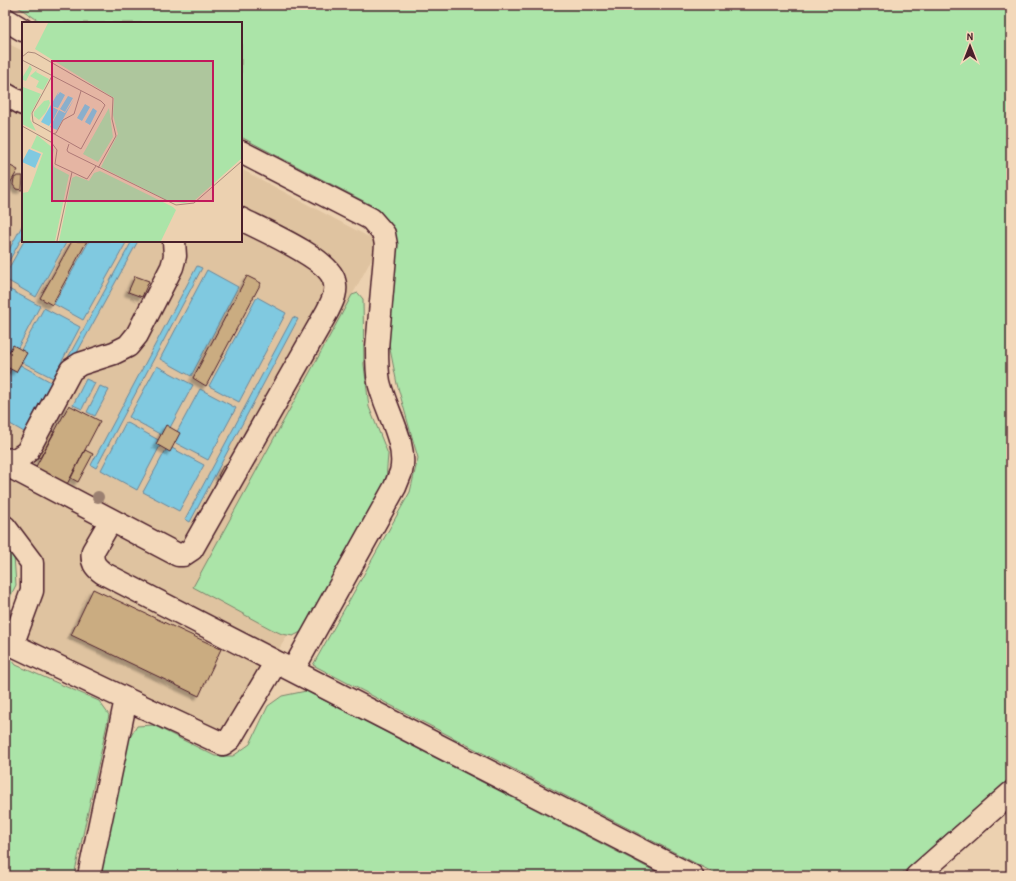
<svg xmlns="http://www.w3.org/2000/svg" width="1016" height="881" font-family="'Patrick Hand',sans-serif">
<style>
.built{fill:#dfc3a0}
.green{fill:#abe4a8;stroke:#7a826a}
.water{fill:#80c9e0;stroke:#6a8598}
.building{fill:#caac81;stroke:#4a1f2b;filter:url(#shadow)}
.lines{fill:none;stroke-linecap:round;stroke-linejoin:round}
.minor-casing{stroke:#4a1f2b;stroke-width:25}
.minor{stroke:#f3d8ba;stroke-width:22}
.tree{fill:#9b8071}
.inset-road{fill:none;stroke:#ab8a7b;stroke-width:1}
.view{fill:#c2185b;fill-opacity:0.15;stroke:#c2185b;stroke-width:2}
.inset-edge{fill:none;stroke:#4a1f2b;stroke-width:2}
</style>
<defs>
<filter id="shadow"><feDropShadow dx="-3.5" dy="3.5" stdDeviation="1" flood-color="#0004"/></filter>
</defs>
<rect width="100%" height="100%" fill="#ecd1b0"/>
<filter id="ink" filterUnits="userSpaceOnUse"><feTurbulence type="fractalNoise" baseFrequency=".025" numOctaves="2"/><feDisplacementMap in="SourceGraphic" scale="8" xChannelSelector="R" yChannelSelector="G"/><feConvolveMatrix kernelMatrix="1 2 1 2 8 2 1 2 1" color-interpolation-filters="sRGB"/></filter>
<g filter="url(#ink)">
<!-- built -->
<path class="built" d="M 5,42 L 23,51 L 23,241 L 241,241 L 241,169 L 380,243 L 198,585 L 289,633 L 224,738 L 21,642 L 38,591 L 5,519 Z"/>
<!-- green -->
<path class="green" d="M 15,5 L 1011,5 L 1011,777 L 899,876 L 720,876 L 313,665 L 410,492 L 418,458 L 397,384 L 388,339 L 394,230 L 373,206 L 241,137 L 241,23 L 42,23 Z
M 358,293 L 363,299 L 364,365 L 369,407 L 388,454 L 386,480 L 303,631 L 293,636 L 282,634 L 271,629 L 193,587 L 352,295 Z
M 5,544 L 14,556 L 16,585 L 5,607 Z
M 5,651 L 16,665 L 99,701 L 109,715 L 74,876 L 5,876 Z
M 306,691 L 664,876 L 99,876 L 129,739 L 137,726 L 153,725 L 215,756 L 233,756 L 250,744 L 268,706 L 282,696 Z"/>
<!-- water -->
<path class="water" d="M 23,224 L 23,236 L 5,268 L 5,257 Z
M 24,241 L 67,241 L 36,297 L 5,279 L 5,275 Z
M 89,241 L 127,241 L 83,320 L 54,304 Z
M 132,241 L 138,241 L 31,437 L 26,434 Z
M 197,266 L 202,268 L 96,468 L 91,465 Z
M 207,270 L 238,287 L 191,376 L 160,359 Z
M 5,287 L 40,306 L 13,357 L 5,353 Z
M 257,297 L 286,313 L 239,402 L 209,386 Z
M 44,308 L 80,327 L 53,378 L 16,359 Z
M 293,317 L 298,319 L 190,522 L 185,519 Z
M 15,362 L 51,382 L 24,432 L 5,421 L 5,381 Z
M 157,366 L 193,385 L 165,437 L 129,417 Z
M 86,379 L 95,383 L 82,409 L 73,405 Z
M 100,386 L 109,390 L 95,416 L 87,412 Z
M 200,389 L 236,408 L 208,460 L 172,441 Z
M 126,422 L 162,442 L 137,490 L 101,470 Z
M 168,446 L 204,465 L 179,511 L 143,492 Z"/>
<!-- building -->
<path class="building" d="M 5,163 L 18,170 L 9,185 L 5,182 Z
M 18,176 L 23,176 L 22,190 L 16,189 L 13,185 L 14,178 Z
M 5,182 L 9,185 L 5,193 Z
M 72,241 L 87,241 L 52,305 L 40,298 Z
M 135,276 L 149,281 L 142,297 L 128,292 Z
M 247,276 L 261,283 L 206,386 L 193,378 Z
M 13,345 L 27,353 L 16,372 L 5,366 L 5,359 Z
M 69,405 L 100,421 L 64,490 L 32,474 Z
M 166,425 L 180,433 L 170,452 L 156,444 Z
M 45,427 L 54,432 L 40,458 L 31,452 Z
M 85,450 L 93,454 L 78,482 L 71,478 Z
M 223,466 L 233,470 L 228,480 L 218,476 Z
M 93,589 L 221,649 L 199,696 L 71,635 Z"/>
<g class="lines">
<defs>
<path id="minor" d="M 5,19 L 23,30
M 5,94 L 23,104
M 241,152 L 371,219 L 384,234 L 386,245 L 377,348 C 377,360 377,371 379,382 C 385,409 408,444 401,472 C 399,477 397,482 395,487 L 293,670
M 5,460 L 17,459 L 27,452 L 71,370 L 80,364 L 114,353 L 128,346 L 137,335 L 172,267 L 175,256 L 174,241
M 5,464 L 178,555 L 183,555 L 192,549 L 327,312 C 332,302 338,292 334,280 C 328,258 262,230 241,219
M 111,520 L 93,551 C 91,562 95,567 103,573 L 692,876
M 5,527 L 32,563 L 32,591 L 14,640 L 17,647 L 126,699 L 223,744 L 230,739 L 276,662
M 89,876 L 126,699
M 917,876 L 1011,793"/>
</defs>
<!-- minor casing -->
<use href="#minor" class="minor-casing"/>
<!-- minor -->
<use href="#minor" class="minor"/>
</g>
<!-- trees -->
<circle class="tree" cx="98" cy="497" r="6"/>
</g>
<!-- overview -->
<g transform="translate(22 22)">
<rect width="220" height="220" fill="#ecd1b0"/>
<path d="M 26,1 L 220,1 L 220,136 L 173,178 L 162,181 L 148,180 L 79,145 L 96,112 L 91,93 L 92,76 L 13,27 ZM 8,43 L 10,47 L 4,59 L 1,58 L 1,65 L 19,72 L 9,91 L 8,97 L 14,109 L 0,102 L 0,56 ZM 15,48 L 14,50 L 27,57 L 21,68 L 14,65 L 17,59 L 8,54 ZM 27,78 L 28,81 L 24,90 L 17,98 L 12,94 L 12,90 L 22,79 ZM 87,86 L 91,115 L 76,140 L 61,132 ZM 15,113 L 32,127 L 30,138 L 32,145 L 47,153 L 33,219 L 0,219 L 0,171 L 6,170 L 9,164 L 21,131 L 9,126 ZM 78,149 L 151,185 L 154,188 L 139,219 L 37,219 L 50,156 L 54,154 L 67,159 L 72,151 Z" fill="#abe4a8"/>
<path d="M 37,69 L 35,74 L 38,70 L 43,73 L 36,86 L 29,84 L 36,88 L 32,96 L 29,95 L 32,96 L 27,104 L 19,100 ZM 46,74 L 51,76 L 43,90 L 38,87 ZM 52,77 L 35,108 L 28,105 L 37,88 L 43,91 ZM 63,82 L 68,85 L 60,99 L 55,96 ZM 71,86 L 75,89 L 68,103 L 63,100 ZM 7,127 L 19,132 L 13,146 L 0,140 Z" fill="#80c9e0"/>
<path class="inset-road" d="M 0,35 L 6,30 L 13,31 L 91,76 L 90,97 L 94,114 L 76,146M 0,38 L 79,79 L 83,83 L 59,127 L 11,100 L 10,91 L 30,54M 0,104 L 29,120 L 35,128 L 33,142 L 65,157 L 74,144M 30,112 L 34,111 L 41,98 L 52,92 L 59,69M 47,122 L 45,128 L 46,130 L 154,183 L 172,181 L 220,139M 35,219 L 50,150"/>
<path class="view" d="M 30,39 L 191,39 L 191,179 L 30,179 Z"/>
<rect width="220" height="220" class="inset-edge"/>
</g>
<!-- margin -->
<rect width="1016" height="881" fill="none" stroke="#f3d8ba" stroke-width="20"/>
<rect x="10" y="10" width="996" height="861" fill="none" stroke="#4a1f2b" stroke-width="1.5" filter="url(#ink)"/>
<!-- north arrow -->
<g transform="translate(970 46)" stroke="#f3d8ba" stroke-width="3" paint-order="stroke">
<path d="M0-3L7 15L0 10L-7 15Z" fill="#4a1f2b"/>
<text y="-6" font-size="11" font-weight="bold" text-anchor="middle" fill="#4a1f2b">N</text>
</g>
</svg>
